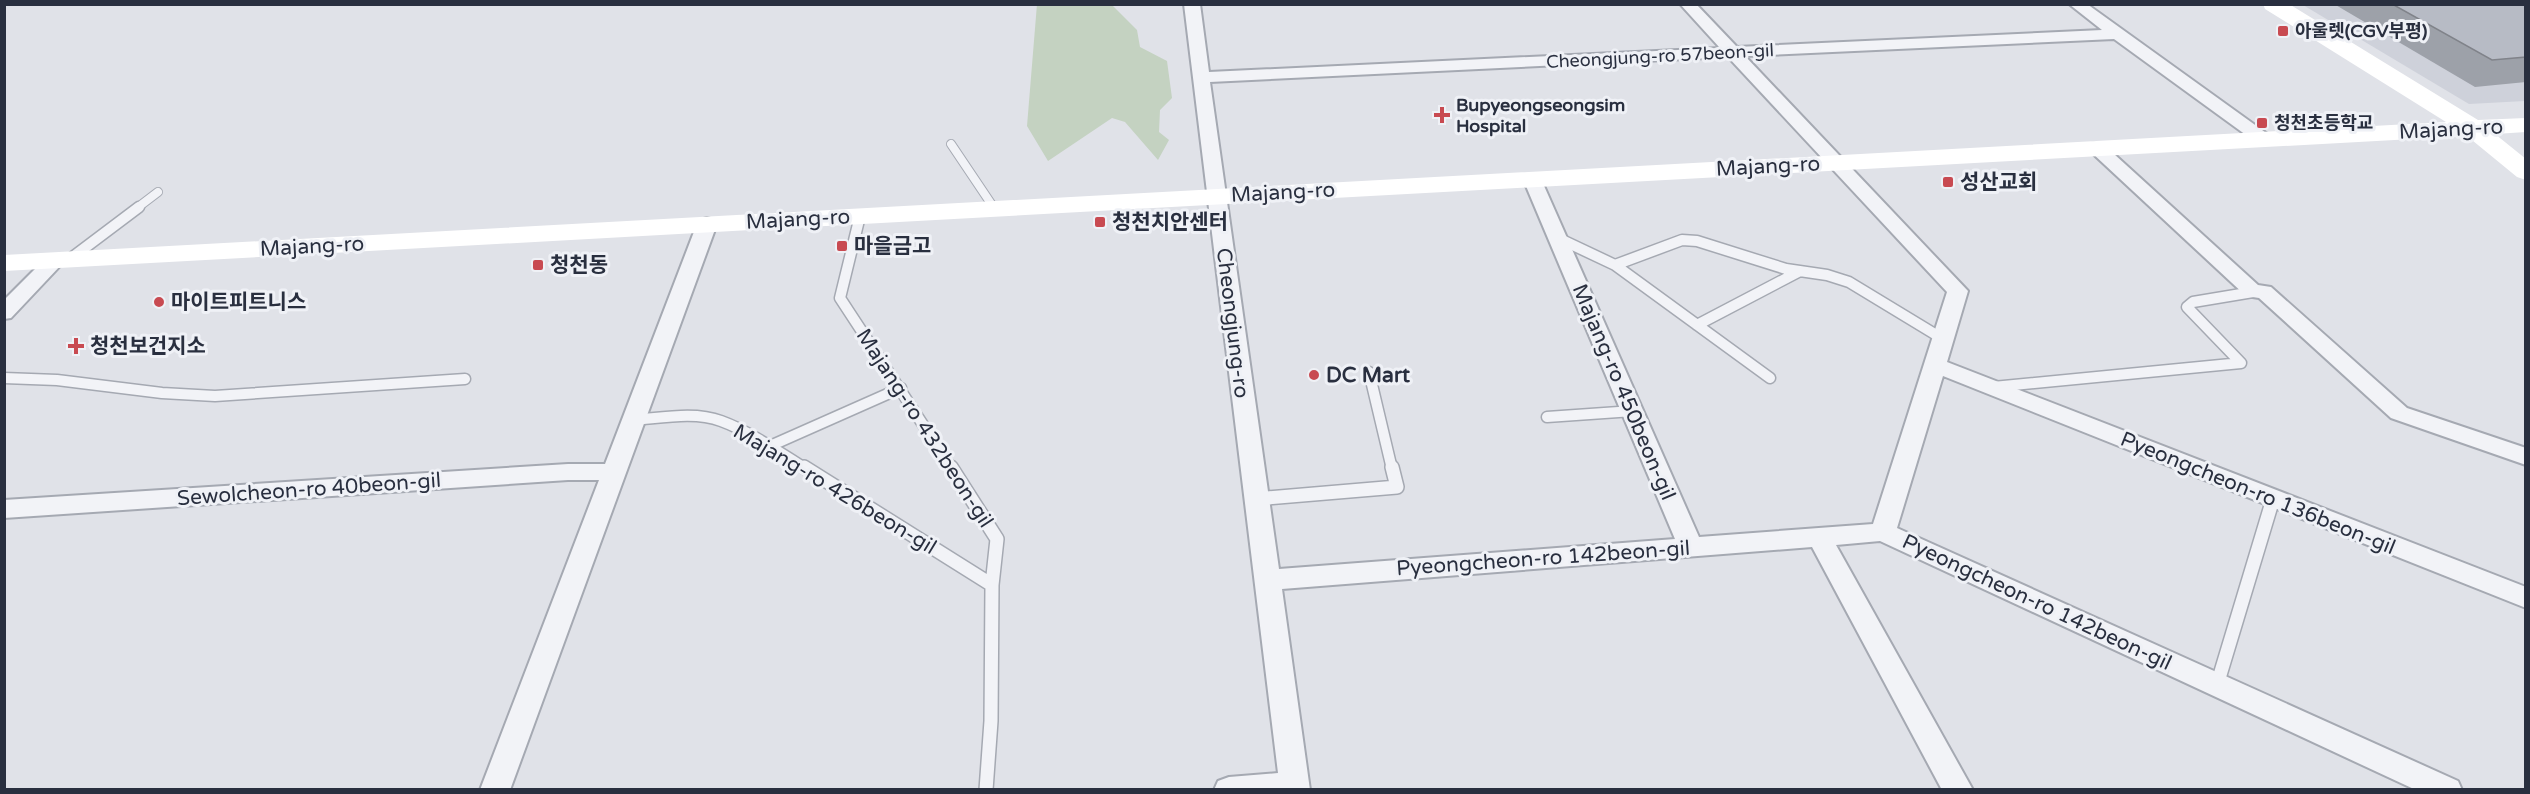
<svg xmlns="http://www.w3.org/2000/svg" width="2530" height="794" font-family="'Varela Round','Noto Sans KR',sans-serif">
<style>
.built{fill:#ced1da}
.green{fill:#c4d2c1}
.lines{fill:none;stroke-linecap:round;stroke-linejoin:round}
.service-far2-casing{stroke:#a5a9b2;stroke-width:10}
.service-far1-casing{stroke:#a5a9b2;stroke-width:13}
.service-casing{stroke:#a5a9b2;stroke-width:16}
.minor-casing{stroke:#a5a9b2;stroke-width:4}
.service-far2{stroke:#f2f3f7;stroke-width:8}
.service-far1{stroke:#f2f3f7;stroke-width:10}
.service{stroke:#f2f3f7;stroke-width:13}
.minor{fill:#f2f3f7;fill-rule:evenodd}
.secondary{fill:#fff;fill-rule:evenodd}
.wall{fill:#9da1a9}
.building{fill:#b7bbc5;stroke:#80838a;stroke-width:1.5}
.poi-dot{fill:#c84a51;stroke:#eff1f6;stroke-width:2}
.labels{text-anchor:middle;stroke-width:6;stroke-linejoin:round;paint-order:stroke}
.far-poi-label{font-size:18px;font-weight:bold;fill:#292f3f;stroke:#eff1f6;text-anchor:start}
.far-street-label{font-size:18px;fill:#292f3f;stroke:#eff1f6}
.street-label{font-size:21px;fill:#292f3f;stroke:#eff1f6}
.poi-label{font-size:21px;font-weight:bold;fill:#292f3f;stroke:#eff1f6;text-anchor:start}
</style>
<rect width="100%" height="100%" fill="#e0e2e8"/>
<!-- built -->
<path class="built" d="M 2303,5 L 2525,5 L 2525,101 L 2469,104 Z"/>
<!-- green -->
<path class="green" d="M 1037,4 L 1112,5 L 1137,30 L 1140,47 L 1167,61 L 1172,98 L 1160,110 L 1159,132 L 1169,140 L 1158,160 L 1125,122 L 1112,118 L 1048,161 L 1027,126 Z"/>
<g class="lines">
<defs>
<path id="service-far2" d="M 951,144 L 994,208
M 137,208 L 158,192"/>
<path id="service-far1" d="M 860,216 L 840,298 L 952,469
M 1558,238 L 1615,265 L 1770,378
M 70,259 L 139,207
M 1615,265 L 1682,240 L 1697,241 L 1786,269 L 1827,275 L 1849,282 L 1943,339
M 1697,325 L 1800,271
M 2241,363 L 2187,307 L 2193,302 L 2253,292
M 1369,372 L 1392,469
M 4,378 L 57,380 L 162,393 L 215,396 L 465,379
M 1993,387 L 2241,363
M 1547,417 L 1633,411
M 634,420 C 661,418 695,411 721,421 C 751,432 779,452 806,469
M 770,446 L 901,388"/>
<path id="service" d="M 804,467 L 992,585
M 951,467 L 997,539 L 992,585 L 991,721 L 986,790
M 1256,499 L 1397,487 L 1392,467
M 2217,685 L 2273,499"/>
<path id="minor" d="M 1184,4 L 1200,4 L 1209,72 L 1720,48 L 1680,4 L 1696,4 L 1737,47 L 2102,30 L 2069,4 L 2087,4 L 2269,135 L 2272,139 L 2269,143 L 2257,143 L 2114,39 L 1745,56 L 1968,291 L 1947,362 L 2526,587 L 2526,608 L 1943,376 L 1897,528 L 2458,781 L 2462,790 L 2416,790 L 1880,541 L 1836,545 L 1973,790 L 1942,790 L 1812,547 L 1282,589 L 1310,790 L 1214,790 L 1218,781 L 1229,777 L 1278,773 ZM 1728,57 L 1947,292 L 1873,524 L 1699,537 L 1541,179 L 1539,175 L 1525,175 L 1523,179 L 1675,539 L 1279,569 L 1210,82 Z
M 2097,143 L 2103,144 L 2258,285 L 2271,287 L 2407,408 L 2526,448 L 2526,465 L 2391,418 L 2259,298 L 2246,296 L 2091,152 L 2088,148 L 2091,144 Z
M 707,218 L 714,220 L 717,224 L 510,790 L 480,790 L 599,480 L 568,480 L 4,518 L 4,500 L 568,464 L 605,464 L 697,224 L 700,220 Z
M 54,255 L 61,257 L 64,261 L 61,265 L 11,318 L 4,319 L 4,300 L 47,257 Z"/>
</defs>
<!-- service-far2 casing -->
<use href="#service-far2" class="service-far2-casing"/>
<!-- service-far1 casing -->
<use href="#service-far1" class="service-far1-casing"/>
<!-- service casing -->
<use href="#service" class="service-casing"/>
<!-- minor casing -->
<use href="#minor" class="minor-casing"/>
<!-- service-far2 -->
<use href="#service-far2" class="service-far2"/>
<!-- service-far1 -->
<use href="#service-far1" class="service-far1"/>
<!-- service -->
<use href="#service" class="service"/>
<!-- minor -->
<use href="#minor" class="minor"/>
<!-- secondary -->
<path class="secondary" d="M 2263,4 L 2289,4 L 2478,120 L 2526,118 L 2526,132 L 2495,134 L 2526,159 L 2526,180 L 2517,177 L 2467,136 L 4,271 L 4,255 L 2446,122 L 2265,9 Z"/>
</g>
<!-- wall -->
<path class="wall" d="M 2334,4 L 2526,4 L 2526,82 L 2475,87 Z"/>
<!-- building -->
<path class="building" d="M 2392,4 L 2526,4 L 2526,57 L 2492,60 Z"/>
<!-- markers -->
<g class="poi-dot">
<rect x="2277" y="25" width="12" height="12" rx="3"/>
<path d="M1439 106h6v6h6v6h-6v6h-6v-6h-6v-6h6z"/>
<rect x="2256" y="117" width="12" height="12" rx="3"/>
<rect x="1942" y="176" width="12" height="12" rx="3"/>
<rect x="1094" y="216" width="12" height="12" rx="3"/>
<rect x="836" y="240" width="12" height="12" rx="3"/>
<rect x="532" y="259" width="12" height="12" rx="3"/>
<circle cx="159" cy="302" r="6"/>
<path d="M73 337h6v6h6v6h-6v6h-6v-6h-6v-6h6z"/>
<circle cx="1314" cy="375" r="6"/>
</g>
<g class="labels">
<!-- far-poi labels -->
<g class="far-poi-label">
<text x="2295" y="37">아울렛(CGV부평)</text>
<text x="1456" y="111">Bupyeongseongsim<tspan x="1456" dy="21">Hospital</tspan></text>
<text x="2274" y="129">청천초등학교</text>
</g>
<!-- far-street labels -->
<g class="far-street-label">
<text transform="translate(1660 56) rotate(-3)" y="6">Cheongjung-ro 57beon-gil</text>
</g>
<!-- street labels -->
<g class="street-label">
<text transform="translate(2451 129) rotate(-3)" y="7">Majang-ro</text>
<text transform="translate(1768 166) rotate(-3)" y="7">Majang-ro</text>
<text transform="translate(1283 192) rotate(-3)" y="7">Majang-ro</text>
<text transform="translate(798 219) rotate(-3)" y="7">Majang-ro</text>
<text transform="translate(312 246) rotate(-3)" y="7">Majang-ro</text>
<text transform="translate(1233 323) rotate(83)" y="7">Cheongjung-ro</text>
<text transform="translate(1624 392) rotate(67)" y="7">Majang-ro 450beon-gil</text>
<text transform="translate(925 428) rotate(57)" y="7">Majang-ro 432beon-gil</text>
<text transform="translate(309 489) rotate(-4)" y="7">Sewolcheon-ro 40beon-gil</text>
<text transform="translate(835 489) rotate(31)" y="7">Majang-ro 426beon-gil</text>
<text transform="translate(2258 493) rotate(22)" y="7">Pyeongcheon-ro 136beon-gil</text>
<text transform="translate(1543 558) rotate(-4)" y="7">Pyeongcheon-ro 142beon-gil</text>
<text transform="translate(2037 602) rotate(25)" y="7">Pyeongcheon-ro 142beon-gil</text>
</g>
<!-- poi labels -->
<g class="poi-label">
<text x="1960" y="189">성산교회</text>
<text x="1112" y="229">청천치안센터</text>
<text x="854" y="253">마을금고</text>
<text x="550" y="272">청천동</text>
<text x="171" y="309">마이트피트니스</text>
<text x="90" y="353">청천보건지소</text>
<text x="1326" y="382">DC Mart</text>
</g>
</g>
<!-- border -->
<rect width="2530" height="794" fill="none" stroke="#292f3f" stroke-width="12"/>
</svg>
